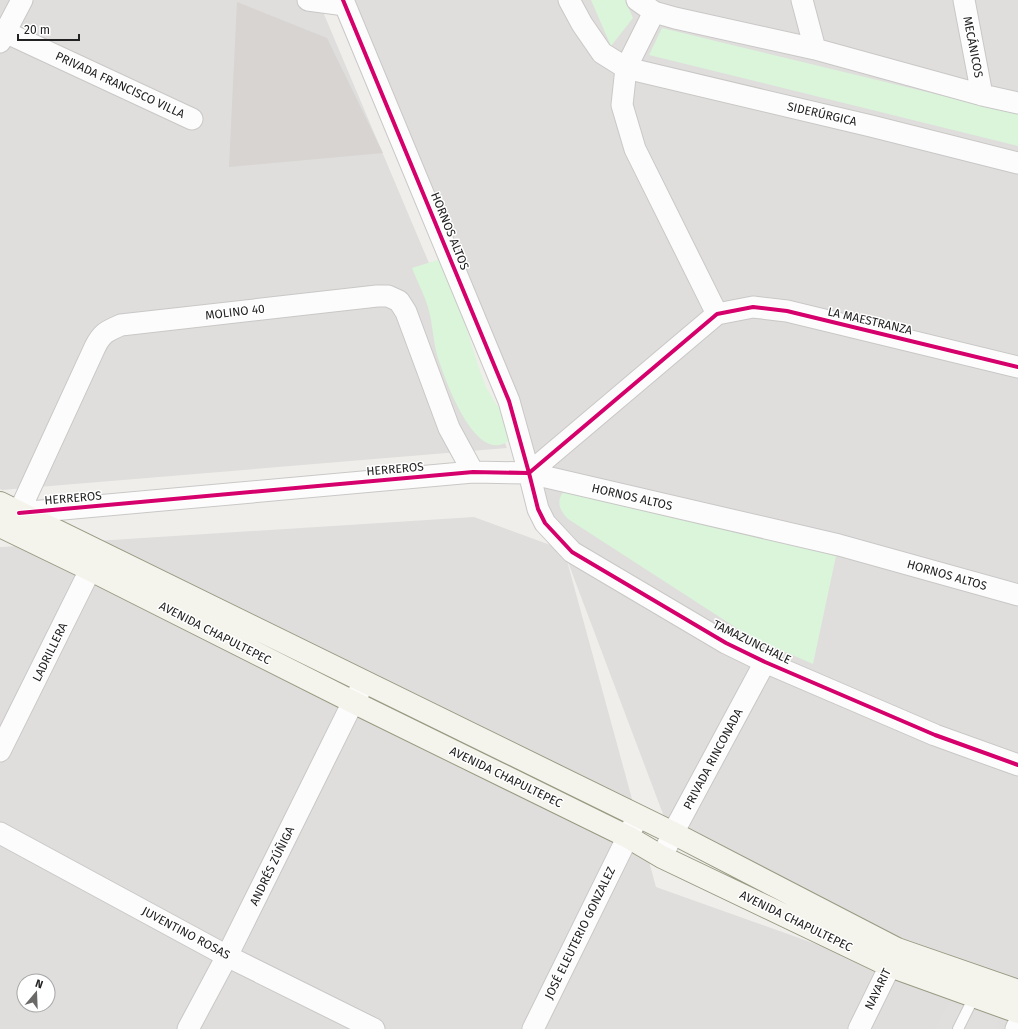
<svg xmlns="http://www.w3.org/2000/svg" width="1018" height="1029" font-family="'Fira Sans',sans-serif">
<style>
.residential{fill:#dfdedc;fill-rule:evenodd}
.park{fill:#daf5da}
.parking{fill:#e0dfde}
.building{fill:#d7d4d2}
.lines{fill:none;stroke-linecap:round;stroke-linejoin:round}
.service-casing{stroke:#c9c8c7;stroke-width:12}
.minor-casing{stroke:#c9c8c7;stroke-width:23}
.secondary-casing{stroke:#999a82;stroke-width:24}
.service{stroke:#fdfcfc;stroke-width:10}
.minor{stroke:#fdfcfc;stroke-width:21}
.secondary{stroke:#f4f4ed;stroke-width:22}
.cycleway-casing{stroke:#fff;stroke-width:6}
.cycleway{stroke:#d6006c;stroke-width:4}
.labels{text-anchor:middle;stroke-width:3;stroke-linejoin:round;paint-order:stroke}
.street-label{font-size:12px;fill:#222;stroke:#fff}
</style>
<rect width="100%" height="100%" fill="#f0eeeb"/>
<!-- residential -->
<path class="residential" d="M 0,0 L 318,0 L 507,448 L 2,490 L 0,489 Z
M 347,0 L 1018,0 L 1018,1003 L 666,822 L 566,557 L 656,887 L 1018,1016 L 1018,1029 L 0,1029 L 0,547 L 2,547 L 474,517 L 564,550 L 481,311 ZM 24,981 L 48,981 L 48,1005 L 24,1005 Z"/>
<!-- park -->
<path class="park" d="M 591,0 L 625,0 L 633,18 L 611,46 Z
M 662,28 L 1018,114 L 1018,146 L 649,55 Z
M 444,258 L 479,368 L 486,387 L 496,404 L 509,420 L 510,439 C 508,441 506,443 503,444 C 472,456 445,379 438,358 C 433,342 433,324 428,307 C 424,294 417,281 412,268 Z
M 589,488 L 836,556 L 813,664 L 749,636 L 568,519 C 561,512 556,503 562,494 C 563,492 565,490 566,489 C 570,488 584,488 589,488 Z"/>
<!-- parking -->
<path class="parking" d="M 949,1002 L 1000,1018 L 995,1029 L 935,1029 Z"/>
<!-- building -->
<path class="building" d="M 237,2 L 327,38 L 383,153 L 229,167 Z"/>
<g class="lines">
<defs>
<path id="service" d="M 958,1029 L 975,995"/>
<path id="minor" d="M 308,0 L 345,5
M 343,0 L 509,401 L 529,473 L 538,509 L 545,523 L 572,552 L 726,643 L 765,662 L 935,735 L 1018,765
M 569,0 L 582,24 L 602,53 L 626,68 L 871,126 L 1018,163
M 637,0 L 654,12 L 675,18 L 815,49 L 982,95 L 1018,103
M 802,0 L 815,49
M 964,0 L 982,95
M 654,12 L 626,68 L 622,105 L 635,149 L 717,314
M 5,32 L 192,119
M 0,42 L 22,0
M 529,473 L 839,545 L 1018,595
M 19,513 L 473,472 L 529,473 L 717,314 L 753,307 L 787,311 L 1018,367
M 14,523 L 95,347 C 102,333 107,331 121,325 L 377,296 L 388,296 L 399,301 L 406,312 L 449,428 L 473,472
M 0,751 L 98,554
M 0,833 L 227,956 L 374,1029
M 662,857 L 673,833 L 765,662
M 188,1029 L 227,956 L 353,702 L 365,682
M 533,1029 L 638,816
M 859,1029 L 890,966 L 896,950
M 1016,1029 L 1018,1025"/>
<path id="secondary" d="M 0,503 L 673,833 L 897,949 L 1018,991
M 0,526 L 91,570 L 353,702 L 628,837 L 662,857 L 890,966 L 1018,1012"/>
</defs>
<!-- service casing -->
<use href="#service" class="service-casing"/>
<!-- minor casing -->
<use href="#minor" class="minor-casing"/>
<!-- secondary casing -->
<use href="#secondary" class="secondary-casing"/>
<!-- service -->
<use href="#service" class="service"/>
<!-- minor -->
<use href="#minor" class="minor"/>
<!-- secondary -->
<use href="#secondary" class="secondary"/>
<defs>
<path id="cycleway" d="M 343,0 L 509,401 L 529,473 L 538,509 L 545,523 L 572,552 L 726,643 L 765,662 L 935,735 L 1018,765
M 19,513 L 473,472 L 529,473 L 717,314 L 753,307 L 787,311 L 1018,367"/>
</defs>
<!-- cycleway casing -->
<use href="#cycleway" class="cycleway-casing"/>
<!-- cycleway -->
<use href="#cycleway" class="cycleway"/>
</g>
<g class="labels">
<!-- street labels -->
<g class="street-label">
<text transform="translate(973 47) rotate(79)" y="4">MECÁNICOS</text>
<text transform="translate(120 85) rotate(25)" y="4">PRIVADA FRANCISCO VILLA</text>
<text transform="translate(822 114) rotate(13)" y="4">SIDERÚRGICA</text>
<text transform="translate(450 231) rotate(68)" y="4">HORNOS ALTOS</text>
<text transform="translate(235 312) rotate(-7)" y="4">MOLINO 40</text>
<text transform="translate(870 321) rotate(13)" y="4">LA MAESTRANZA</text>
<text transform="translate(395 469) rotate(-5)" y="4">HERREROS</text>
<text transform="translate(632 497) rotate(13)" y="4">HORNOS ALTOS</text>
<text transform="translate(73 498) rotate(-5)" y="4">HERREROS</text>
<text transform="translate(947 575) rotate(16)" y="4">HORNOS ALTOS</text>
<text transform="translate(215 633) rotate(27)" y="4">AVENIDA CHAPULTEPEC</text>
<text transform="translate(752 642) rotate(26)" y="4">TAMAZUNCHALE</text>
<text transform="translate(50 652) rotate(-64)" y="4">LADRILLERA</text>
<text transform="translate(713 759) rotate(-62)" y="4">PRIVADA RINCONADA</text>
<text transform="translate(506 777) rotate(26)" y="4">AVENIDA CHAPULTEPEC</text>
<text transform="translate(272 866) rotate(-64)" y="4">ANDRÉS ZÚÑIGA</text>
<text transform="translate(796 921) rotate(26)" y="4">AVENIDA CHAPULTEPEC</text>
<text transform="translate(186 933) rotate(28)" y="4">JUVENTINO ROSAS</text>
<text transform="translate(580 933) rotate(-64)" y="4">JOSÉ ELEUTERIO GONZALEZ</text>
<text transform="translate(878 989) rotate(-64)" y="4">NAYARIT</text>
</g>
</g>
<!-- north arrow -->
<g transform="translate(36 993) rotate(19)"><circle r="19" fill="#ffffff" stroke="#a7a7a7"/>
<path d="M0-3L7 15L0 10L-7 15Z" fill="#6a6968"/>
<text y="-6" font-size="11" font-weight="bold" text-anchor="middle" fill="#222222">N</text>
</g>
<!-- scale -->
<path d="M18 34v6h61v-6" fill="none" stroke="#222222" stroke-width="2"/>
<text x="24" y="34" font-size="12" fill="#222222" stroke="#ffffff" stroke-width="3" paint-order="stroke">20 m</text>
</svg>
